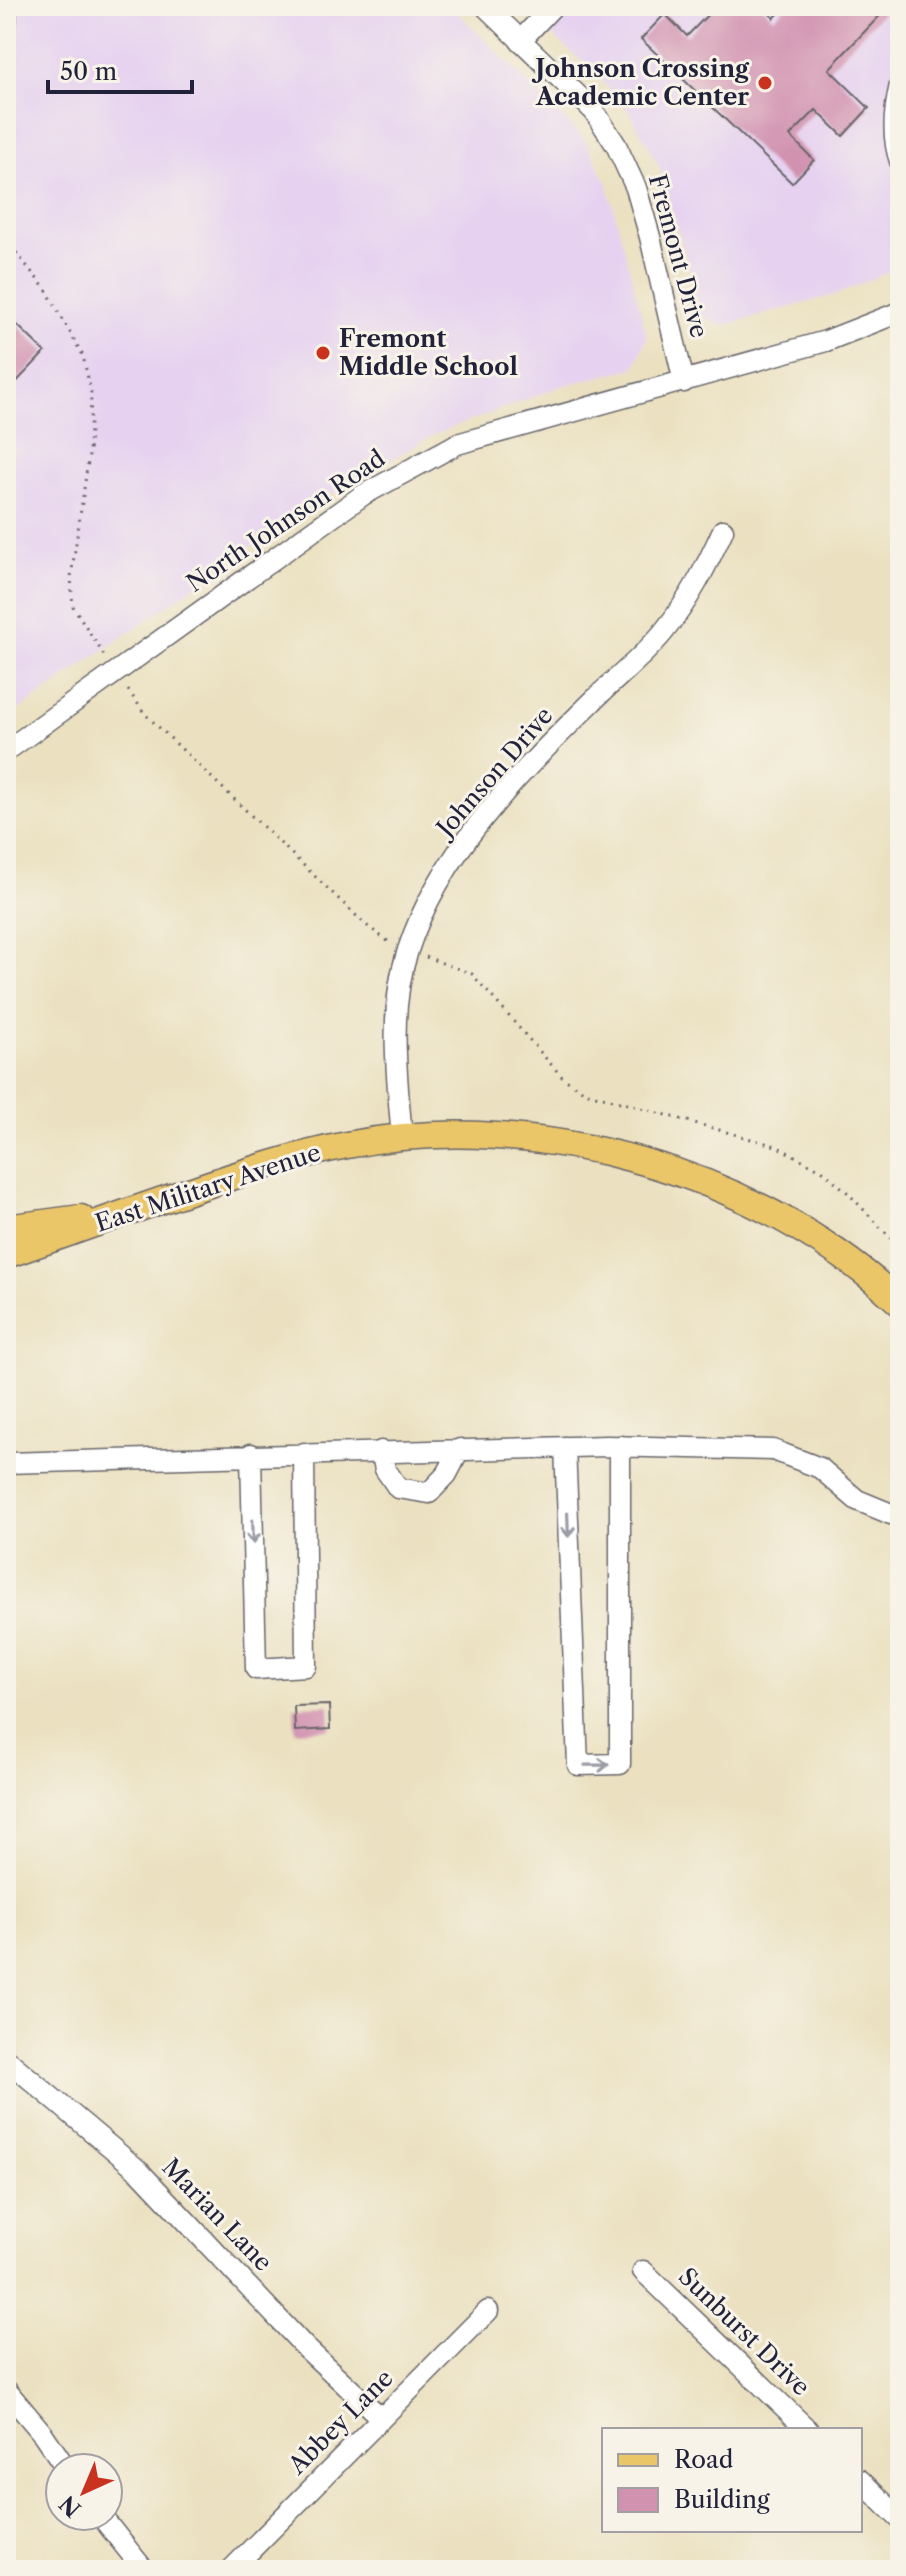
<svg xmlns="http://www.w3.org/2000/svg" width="906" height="2576" font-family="'Libre Caslon Text',serif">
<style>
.built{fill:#e6d2f0}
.building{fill:#d192b0}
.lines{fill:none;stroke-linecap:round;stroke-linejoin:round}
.minor-casing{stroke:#68656a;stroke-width:23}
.major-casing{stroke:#68656a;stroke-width:29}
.path{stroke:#68656a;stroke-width:3;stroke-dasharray:2 6;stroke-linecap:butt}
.minor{stroke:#fff;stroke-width:20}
.major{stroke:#ebc669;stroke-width:26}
.oneway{stroke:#9c9ca7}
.poi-dot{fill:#c8321e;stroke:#f7f3e8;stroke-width:3}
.labels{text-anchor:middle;stroke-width:6;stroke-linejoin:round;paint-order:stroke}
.poi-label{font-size:24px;font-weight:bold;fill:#22223b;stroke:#f7f3e8;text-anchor:end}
.street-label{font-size:24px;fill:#22223b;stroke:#f7f3e8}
</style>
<rect width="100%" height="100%" fill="#f7f3e8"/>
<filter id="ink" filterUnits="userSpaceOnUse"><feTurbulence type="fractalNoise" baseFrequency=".0125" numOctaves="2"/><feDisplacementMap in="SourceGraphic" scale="16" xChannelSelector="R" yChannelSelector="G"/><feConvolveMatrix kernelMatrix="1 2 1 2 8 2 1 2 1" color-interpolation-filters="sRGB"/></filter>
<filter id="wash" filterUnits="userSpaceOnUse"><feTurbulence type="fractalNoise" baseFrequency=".006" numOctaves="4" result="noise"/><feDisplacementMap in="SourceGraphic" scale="32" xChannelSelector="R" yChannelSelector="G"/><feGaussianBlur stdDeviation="1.8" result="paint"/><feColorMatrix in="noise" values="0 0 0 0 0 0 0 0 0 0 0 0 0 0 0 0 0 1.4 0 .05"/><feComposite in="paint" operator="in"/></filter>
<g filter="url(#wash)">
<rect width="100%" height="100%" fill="#ebe1c1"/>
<!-- built -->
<path class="built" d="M 6,6 L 451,6 L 584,139 L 607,182 L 647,337 L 634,368 L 561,386 L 433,435 L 291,518 L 6,719 Z
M 521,6 L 900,6 L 900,267 L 837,294 L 733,323 L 720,325 L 699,314 L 695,304 L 694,285 L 659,166 L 643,136 L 627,109 L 594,73 Z"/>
<g id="blocks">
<!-- building -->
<path class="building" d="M 716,6 L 762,6 L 774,18 L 786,6 L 889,6 L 829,69 L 869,108 L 843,136 L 816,110 L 790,136 L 814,160 L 792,183 L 641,39 L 665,14 L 687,36 Z
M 6,314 L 45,352 L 6,393 Z
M 329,1705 L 330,1729 L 295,1731 L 294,1706 Z"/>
</g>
</g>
<g filter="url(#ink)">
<use href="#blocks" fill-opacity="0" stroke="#68656a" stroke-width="2"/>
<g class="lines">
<defs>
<path id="minor" d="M 485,6 L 594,111 L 616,145 L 636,188 L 650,237 L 684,382
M 6,21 L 6,6
M 520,41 L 553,6
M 900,85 C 894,110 891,136 900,161
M 6,751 L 363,495 L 457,444 L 826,341 L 900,312
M 402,1138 C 397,1076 388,1010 408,950 C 441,848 526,767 600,694 C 622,673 647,653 665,630 C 690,599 707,565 723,530
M 565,1447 L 578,1765 L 620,1764 L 620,1446
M 381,1451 L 385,1469 L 398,1488 L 429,1493 L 447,1474 L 460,1449
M 251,1454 L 256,1669 L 306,1666 L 304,1453
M 6,1463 L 607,1446 L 773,1450 L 820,1468 L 857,1500 L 891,1514 L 900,1513
M 6,2059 L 138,2170 L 306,2348 L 381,2418
M 643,2271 L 808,2430
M 6,2390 L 43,2434 L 66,2468
M 860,2480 L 900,2519
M 101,2516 L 144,2570
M 231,2570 L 488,2311"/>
<path id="major" d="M 6,1228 L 81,1218
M 6,1255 C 69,1233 132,1210 195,1189 C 245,1172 295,1155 347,1145 C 535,1108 760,1172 900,1303"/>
</defs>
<!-- minor casing -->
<use href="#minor" class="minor-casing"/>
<!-- major casing -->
<use href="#major" class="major-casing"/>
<!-- path -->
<path class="path" d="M 6,240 L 47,291 L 83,356 L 91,392 L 89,455 L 71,577 L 73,606 L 105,657
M 128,690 L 145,714 L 366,925 L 389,942
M 426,957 L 472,974 L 563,1078 L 585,1092 L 776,1146 L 823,1171 L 847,1192 L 900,1248"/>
<!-- minor -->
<use href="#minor" class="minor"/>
<!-- major -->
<use href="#major" class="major"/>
</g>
<!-- one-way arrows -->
<defs><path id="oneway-shaft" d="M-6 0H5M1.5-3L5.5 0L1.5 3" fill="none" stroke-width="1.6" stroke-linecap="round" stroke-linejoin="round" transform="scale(2)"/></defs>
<g class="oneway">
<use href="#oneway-shaft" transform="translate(568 1525) rotate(88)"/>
<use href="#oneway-shaft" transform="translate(253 1532) rotate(89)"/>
<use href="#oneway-shaft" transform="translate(597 1765) rotate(-1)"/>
</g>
</g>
<!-- markers -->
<g class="poi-dot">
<circle cx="765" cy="83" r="8"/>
<circle cx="323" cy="353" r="8"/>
</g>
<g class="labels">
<!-- poi labels -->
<g class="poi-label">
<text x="749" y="77">Johnson Crossing<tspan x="749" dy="28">Academic Center</tspan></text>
<text x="339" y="347" text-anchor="start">Fremont<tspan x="339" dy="28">Middle School</tspan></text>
</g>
<!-- street labels -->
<g class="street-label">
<text transform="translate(678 256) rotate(75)" y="8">Fremont Drive</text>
<text transform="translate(286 521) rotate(-34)" y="8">North Johnson Road</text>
<text transform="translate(495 772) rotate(-49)" y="8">Johnson Drive</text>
<text transform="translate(208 1188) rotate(-18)" y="8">East Military Avenue</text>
<text transform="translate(217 2215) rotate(46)" y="8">Marian Lane</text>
<text transform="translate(744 2332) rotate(44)" y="8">Sunburst Drive</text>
<text transform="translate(341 2422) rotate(-45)" y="8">Abbey Lane</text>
</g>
</g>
<!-- margin -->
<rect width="906" height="2576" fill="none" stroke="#f7f3e8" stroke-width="32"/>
<!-- legend -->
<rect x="602" y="2428" width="260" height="104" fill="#f7f3e8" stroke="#a29fa3" stroke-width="2"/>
<rect x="618" y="2454" width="40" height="12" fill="#ebc669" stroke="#a29fa3" stroke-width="2"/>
<text x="674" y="2468" font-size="24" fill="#22223b">Road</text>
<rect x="618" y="2488" width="40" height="24" fill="#d192b0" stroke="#a29fa3" stroke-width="2"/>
<text x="674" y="2508" font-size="24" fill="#22223b">Building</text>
<!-- north arrow -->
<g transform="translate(84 2492) rotate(224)"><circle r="38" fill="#f7f3e8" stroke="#a29fa3" stroke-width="2"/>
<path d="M0-6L14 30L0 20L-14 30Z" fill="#c8321e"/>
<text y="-12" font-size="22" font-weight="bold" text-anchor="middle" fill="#22223b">N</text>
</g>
<!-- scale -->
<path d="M48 80v12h144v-12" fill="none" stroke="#22223b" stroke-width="4"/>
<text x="60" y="80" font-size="24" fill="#22223b" stroke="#f7f3e8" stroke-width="6" paint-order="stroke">50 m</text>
</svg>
